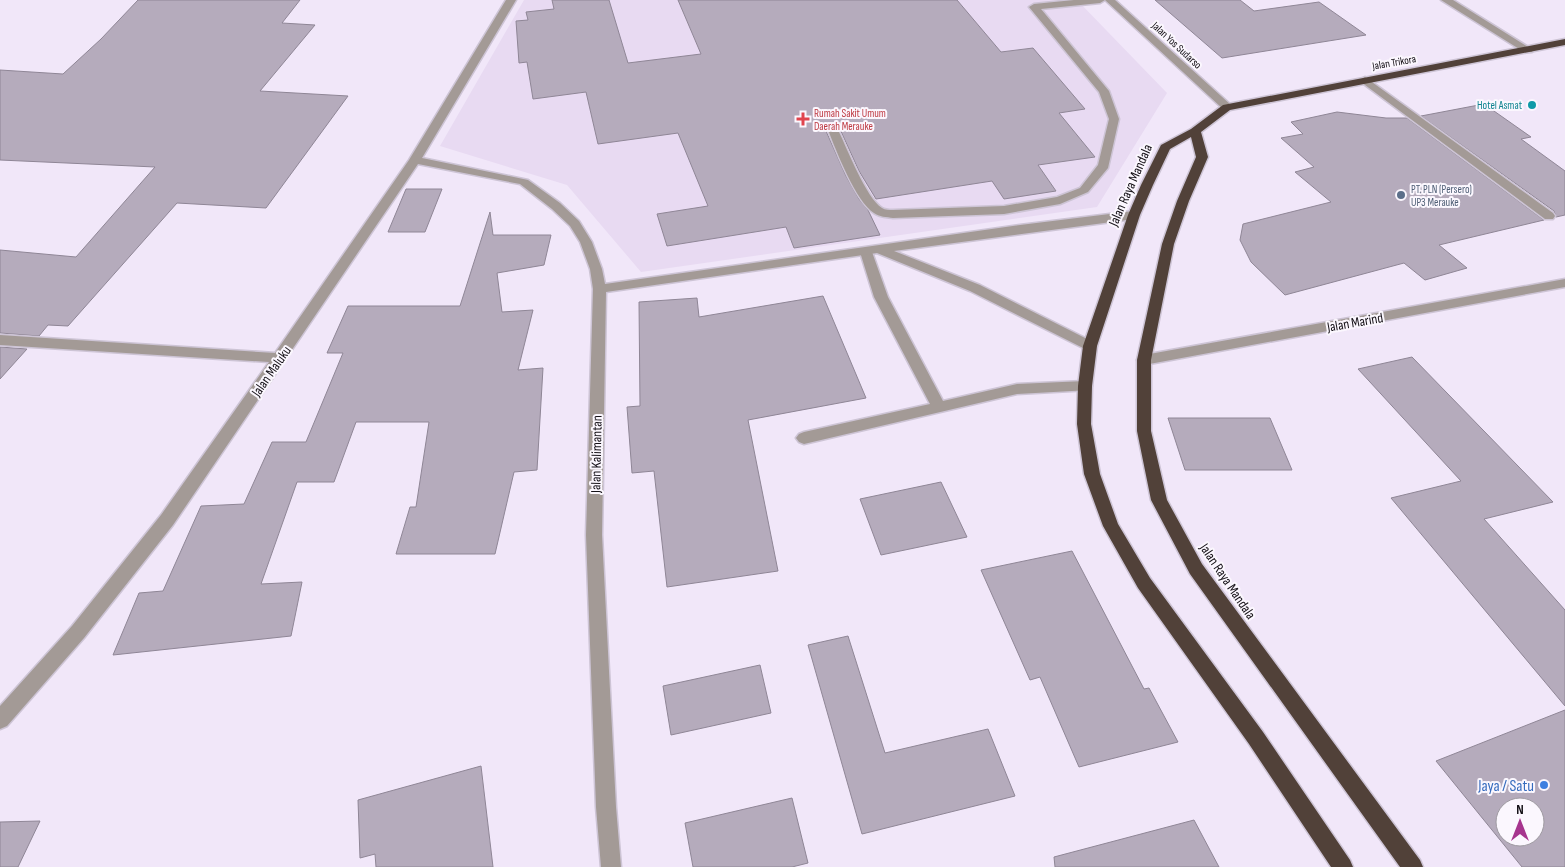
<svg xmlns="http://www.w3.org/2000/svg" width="1565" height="867" font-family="'Sofia Sans Condensed',sans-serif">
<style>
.built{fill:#e8daf2}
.building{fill:#b5abbc;stroke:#8f8696;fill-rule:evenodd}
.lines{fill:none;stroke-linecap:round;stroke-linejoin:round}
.lane-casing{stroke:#cdc4d5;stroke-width:3}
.street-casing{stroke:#cdc4d5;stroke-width:3}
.highway-casing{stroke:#cdc4d5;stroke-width:3}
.lane{fill:#a39a96;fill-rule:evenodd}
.street{fill:#a39a96;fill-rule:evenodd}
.highway{fill:#514139;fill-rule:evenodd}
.culture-dot{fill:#0f9aa8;stroke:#fbf7fe;stroke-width:2}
.health-dot{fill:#e0444e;stroke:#fbf7fe;stroke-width:2}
.service-dot{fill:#5c6f8a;stroke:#fbf7fe;stroke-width:2}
.shop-dot{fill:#3f7fe0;stroke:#fbf7fe;stroke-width:2}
.labels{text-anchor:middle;stroke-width:4;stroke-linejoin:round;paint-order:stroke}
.far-street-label{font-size:11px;fill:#130f15;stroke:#fbf7fe}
.far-culture-label{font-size:11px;fill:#0d838f;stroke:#fbf7fe;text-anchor:end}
.far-health-label{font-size:11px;fill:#be3a42;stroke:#fbf7fe;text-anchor:start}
.far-service-label{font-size:11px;fill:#4e5e75;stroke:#fbf7fe;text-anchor:start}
.street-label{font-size:14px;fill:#130f15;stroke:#fbf7fe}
.near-shop-label{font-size:16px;fill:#366cbe;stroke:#fbf7fe;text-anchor:end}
</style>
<rect width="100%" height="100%" fill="#f1e7f9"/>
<!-- built -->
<path class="built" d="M 524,0 L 1077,0 L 1167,93 L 1097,207 L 641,272 L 567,185 L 440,146 Z"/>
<!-- building -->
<path class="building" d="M 138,0 L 300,0 L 282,23 L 315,25 L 260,91 L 348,96 L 266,208 L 177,203 L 68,326 L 48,325 L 39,336 L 0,333 L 0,250 L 76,257 L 155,167 L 0,160 L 0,70 L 63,74 L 101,39 Z
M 552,0 L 609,0 L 628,63 L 701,54 L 678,0 L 957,0 L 1001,52 L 1033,48 L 1085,109 L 1059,113 L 1095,157 L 1038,165 L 1056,191 L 1004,199 L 992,181 L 876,199 L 859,171 L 839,127 L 829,126 L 826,131 L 846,176 L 859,199 L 868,210 L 880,235 L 794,248 L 786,227 L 667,246 L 657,214 L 708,206 L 678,133 L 598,144 L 586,92 L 533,99 L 527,62 L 519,63 L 516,21 L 528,20 L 526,12 L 554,9 Z
M 1155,0 L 1240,0 L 1254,11 L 1319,2 L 1366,35 L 1222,58 Z
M 1484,104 L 1531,137 L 1521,139 L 1565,171 L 1565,215 L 1556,217 L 1554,211 L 1421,116 Z
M 1337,112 L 1386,118 L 1407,118 L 1544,220 L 1439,245 L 1467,268 L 1425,280 L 1404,263 L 1285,295 L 1251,262 L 1240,240 L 1243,224 L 1331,202 L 1295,172 L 1314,167 L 1281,138 L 1303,134 L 1291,122 Z
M 406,189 L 442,189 L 425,232 L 388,232 Z
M 490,212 L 493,235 L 551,235 L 544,265 L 497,273 L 502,312 L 533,310 L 518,370 L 543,368 L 537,470 L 514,472 L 495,554 L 396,554 L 410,507 L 416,507 L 429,422 L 356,422 L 334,482 L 297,482 L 261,584 L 302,582 L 291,636 L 113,655 L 139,593 L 163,591 L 201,506 L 244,504 L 272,442 L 306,442 L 343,353 L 327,353 L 348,306 L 460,306 Z
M 823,296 L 866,398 L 748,420 L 778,571 L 667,587 L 654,471 L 632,473 L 627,407 L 640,406 L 639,302 L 697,298 L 699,317 Z
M 0,347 L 27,349 L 0,379 Z
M 1412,357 L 1553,502 L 1484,519 L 1565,610 L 1565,706 L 1391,498 L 1461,481 L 1358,369 Z
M 1168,418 L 1270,418 L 1292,470 L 1185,470 Z
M 941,482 L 967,537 L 881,555 L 860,499 Z
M 1072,551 L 1144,689 L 1149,688 L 1178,742 L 1079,767 L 1040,677 L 1030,680 L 981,570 Z
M 848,636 L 885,753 L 988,729 L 1015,796 L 862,834 L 808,645 Z
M 760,665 L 771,713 L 671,735 L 663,686 Z
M 1565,710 L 1565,867 L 1522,867 L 1436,761 ZM 1505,807 L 1535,807 L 1535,837 L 1505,837 Z
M 481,766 L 493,867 L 376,867 L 375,854 L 360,858 L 358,800 Z
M 792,798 L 808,863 L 792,867 L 693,867 L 685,823 Z
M 1194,820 L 1219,867 L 1055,867 L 1054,857 Z
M 40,821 L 18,867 L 0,867 L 0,822 Z"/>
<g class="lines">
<defs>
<path id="lane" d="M 1074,0 L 1105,0 L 1100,3 L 1041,9 L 1109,91 L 1119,119 L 1108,168 L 1088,192 L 1060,204 L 1004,214 L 893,218 C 887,217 879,217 874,213 C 856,202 836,150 828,130 L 829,128 L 837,128 L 838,130 C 847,148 866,198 882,208 C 885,210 889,210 893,210 L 1004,206 L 1057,197 L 1080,188 L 1098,165 L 1109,119 L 1099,92 L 1029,7 L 1034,4 Z
M 1441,0 L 1453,0 L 1533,50 L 1532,52 L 1524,52 Z
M 1365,77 L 1553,213 L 1555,216 L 1553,219 L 1545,219 L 1361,82 L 1360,80 Z
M 866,248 L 872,252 L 888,297 L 943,401 L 1017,384 L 1085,381 L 1090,382 L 1092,386 L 1090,390 L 1017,394 L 804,444 L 799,442 L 796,438 L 799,434 L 804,432 L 930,404 L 874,297 L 860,252 Z"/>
<path id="street" d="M 506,0 L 516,0 L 422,158 L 528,180 L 560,203 L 579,221 L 592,242 L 602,269 L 605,284 L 1020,225 L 1134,211 L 1138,212 L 1140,215 L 1134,219 L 894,251 L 980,285 L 1095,343 L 1097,346 L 1095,349 L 1085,349 L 970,291 L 877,253 L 606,292 L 602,535 L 616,807 L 621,867 L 601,867 L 596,807 L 586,535 L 593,289 L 590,269 L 580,242 L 570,226 L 552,209 L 520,184 L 418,164 L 173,525 L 84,638 L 7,726 L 0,729 L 0,706 L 72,626 L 161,515 L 269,362 L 0,345 L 0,335 L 275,353 L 409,160 Z
M 1105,0 L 1115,0 L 1231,105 L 1232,107 L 1231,109 L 1223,109 Z
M 1565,279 L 1565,287 L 1144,365 L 1139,364 L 1137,360 L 1139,356 L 1144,355 Z"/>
<path id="highway" d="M 1565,39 L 1565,45 L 1230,110 L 1201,132 L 1208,157 L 1189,201 L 1174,244 L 1151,360 L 1151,431 L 1167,500 L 1202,564 L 1420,860 L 1423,867 L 1400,867 L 1190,574 L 1151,500 L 1137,431 L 1137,360 L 1162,244 L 1177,201 L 1196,157 L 1191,137 L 1170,149 L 1153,185 L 1140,215 L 1097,346 L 1092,386 L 1091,424 L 1100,474 L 1118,524 L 1150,578 L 1263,732 L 1350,860 L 1353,867 L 1331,867 L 1249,744 L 1138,588 L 1103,526 L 1084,474 L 1077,424 L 1078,386 L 1083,346 L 1128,215 L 1141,185 L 1161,145 L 1191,129 L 1223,105 Z"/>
</defs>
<!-- lane casing -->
<use href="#lane" class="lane-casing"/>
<!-- street casing -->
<use href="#street" class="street-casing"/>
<!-- highway casing -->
<use href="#highway" class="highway-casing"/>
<!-- lane -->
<use href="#lane" class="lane"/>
<!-- street -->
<use href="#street" class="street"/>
<!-- highway -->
<use href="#highway" class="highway"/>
</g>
<!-- markers -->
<circle class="culture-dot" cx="1532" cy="105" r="5"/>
<path class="health-dot" d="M800.5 111.5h5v5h5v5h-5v5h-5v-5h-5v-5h5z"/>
<circle class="service-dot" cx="1401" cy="195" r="5"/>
<circle class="shop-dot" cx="1544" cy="785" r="5"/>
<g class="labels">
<!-- far-street labels -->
<g class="far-street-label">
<text transform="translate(1177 45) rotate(43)" y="4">Jalan Yos Sudarso</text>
<text transform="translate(1394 62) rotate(-10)" y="4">Jalan Trikora</text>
</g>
<!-- far-culture labels -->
<g class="far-culture-label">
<text x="1522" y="109">Hotel Asmat</text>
</g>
<!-- far-health labels -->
<g class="far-health-label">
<text x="814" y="117">Rumah Sakit Umum<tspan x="814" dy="13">Daerah Merauke</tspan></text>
</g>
<!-- far-service labels -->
<g class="far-service-label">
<text x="1411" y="193">PT. PLN (Persero)<tspan x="1411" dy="13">UP3 Merauke</tspan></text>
</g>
<!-- street labels -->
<g class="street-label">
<text transform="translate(1130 185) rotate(-66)" y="5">Jalan Raya Mandala</text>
<text transform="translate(1355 322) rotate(-10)" y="5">Jalan Marind</text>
<text transform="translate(271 371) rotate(-55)" y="5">Jalan Maluku</text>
<text transform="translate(596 454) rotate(-89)" y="5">Jalan Kalimantan</text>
<text transform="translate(1228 581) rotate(56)" y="5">Jalan Raya Mandala</text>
</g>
<!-- near-shop labels -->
<g class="near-shop-label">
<text x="1534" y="791">Jaya / Satu</text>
</g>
</g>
<!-- north arrow -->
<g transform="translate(1520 822)"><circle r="24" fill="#fbf7fe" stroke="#9e9aa1"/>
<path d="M0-4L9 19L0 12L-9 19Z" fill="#a6348e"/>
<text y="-8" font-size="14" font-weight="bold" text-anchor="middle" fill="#130f15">N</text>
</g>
</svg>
